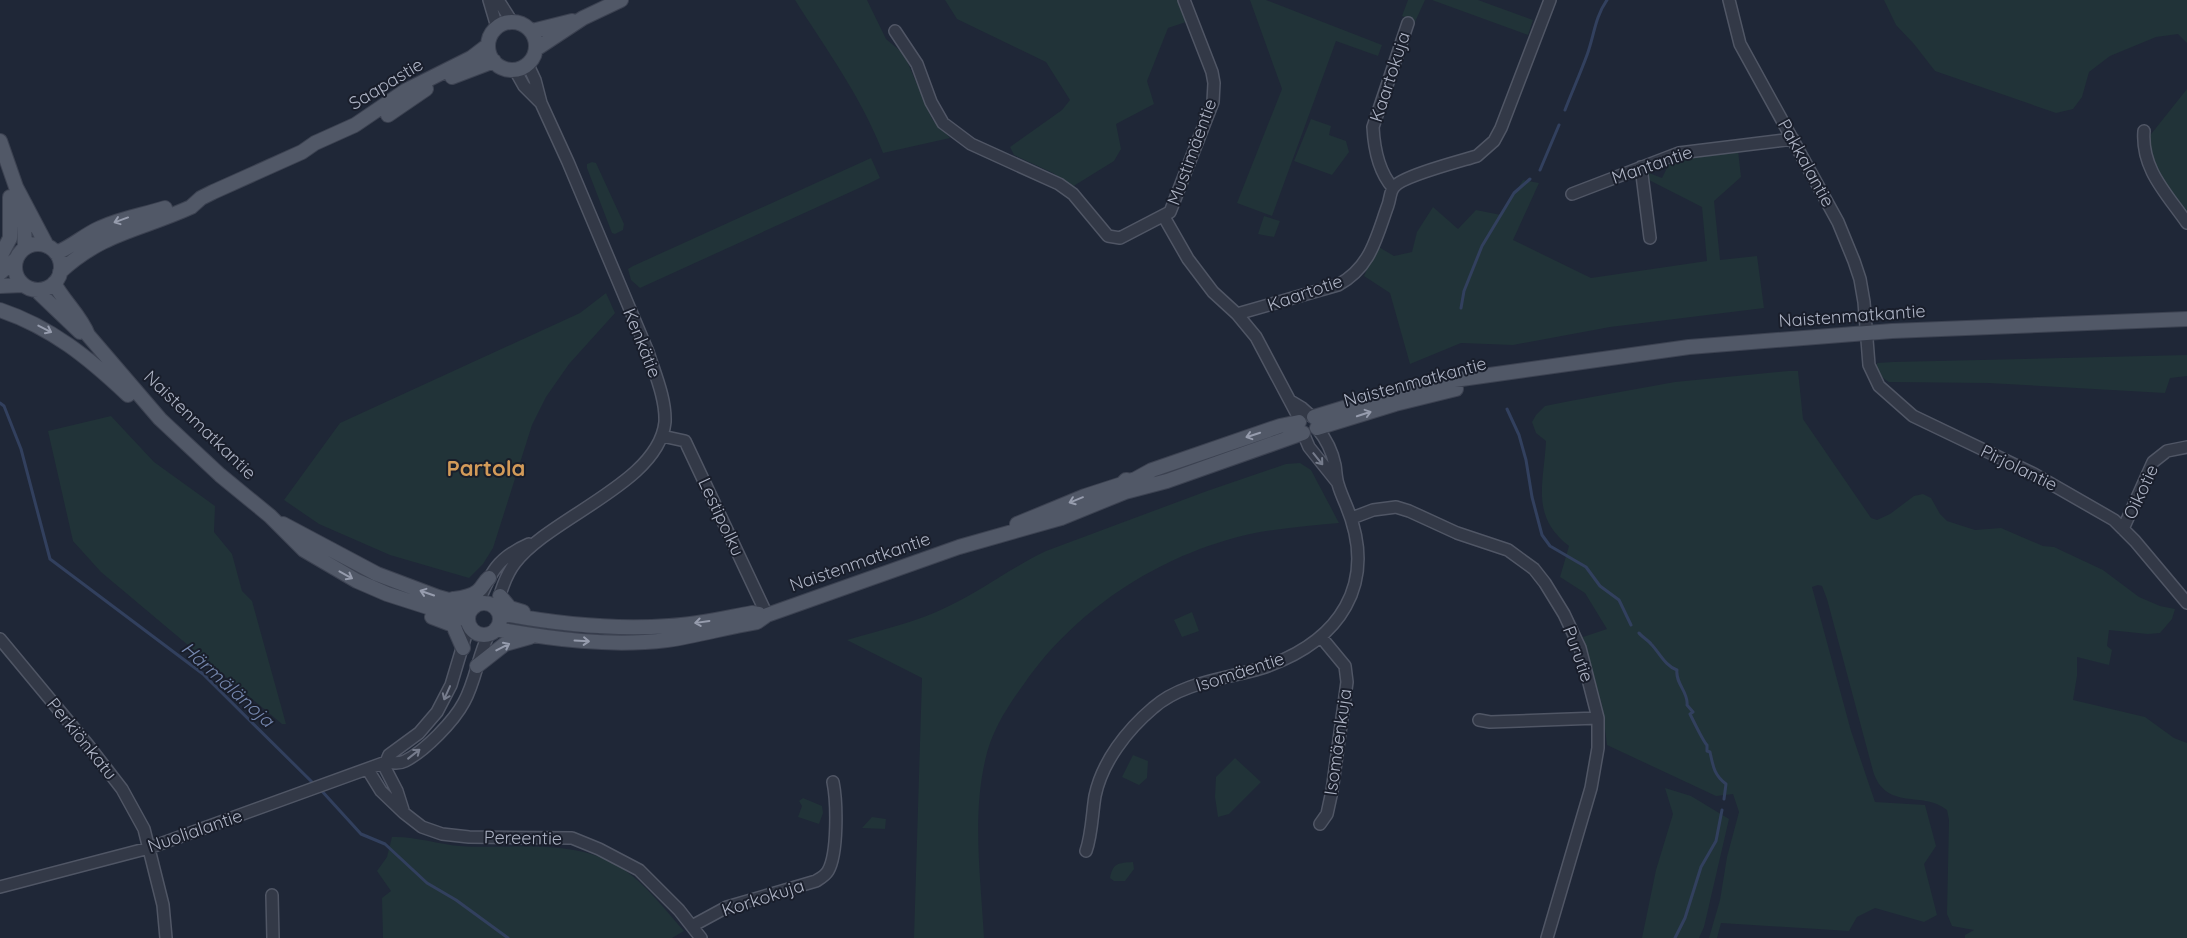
<svg xmlns="http://www.w3.org/2000/svg" width="2187" height="938" font-family="Quicksand,sans-serif">
<style>
.green{fill:#213338}
.lines{fill:none;stroke-linecap:round;stroke-linejoin:round}
.stream{stroke:#32405e;stroke-width:3}
.minor-casing{stroke:#505665;stroke-width:14}
.major-casing{stroke:#3c4251;stroke-width:16}
.minor{stroke:#333947;stroke-width:11}
.major{stroke:#515867;stroke-width:14}
.oneway{stroke:#969cad}
.oneway2{stroke:#767c8c}
.labels{text-anchor:middle;stroke-width:4;stroke-linejoin:round;paint-order:stroke}
.street-label{font-size:18px;fill:#adb3c4;stroke:#191e2b}
.water-label{font-size:19px;font-style:italic;fill:#7486ad;stroke:#191e2b}
.district-label{font-size:22px;font-weight:bold;fill:#d39b59;stroke:#191e2b}
</style>
<rect width="100%" height="100%" fill="#1f2737"/>
<!-- green -->
<path class="green" d="M 795,0 L 867,0 L 886,39 L 904,54 L 932,119 L 950,138 L 883,153 C 862,98 826,49 795,0 Z
M 945,0 L 1178,0 L 1186,22 L 1168,28 L 1147,81 L 1154,104 L 1116,124 L 1121,149 L 1114,161 L 1072,187 L 1053,173 L 1014,155 L 1010,147 L 1062,110 L 1070,100 L 1046,62 L 957,19 Z
M 1250,0 L 1266,0 L 1382,45 L 1378,56 L 1336,41 L 1272,216 L 1237,203 L 1282,89 Z
M 1408,0 L 1425,0 L 1415,22 L 1402,16 Z
M 1432,0 L 1478,0 L 1533,20 L 1528,35 Z
M 1884,0 L 2187,0 L 2187,43 L 2178,34 L 2156,37 L 2110,56 L 2089,72 L 2082,97 L 2073,109 L 2056,113 L 1935,71 L 1914,44 L 1896,25 Z
M 2187,89 L 2187,212 C 2165,193 2154,165 2148,138 Z
M 1311,119 L 1331,126 L 1329,135 L 1346,141 L 1349,152 L 1332,175 L 1294,161 Z
M 1738,150 L 1741,177 L 1714,201 L 1720,260 L 1757,256 L 1764,308 L 1610,327 L 1513,345 L 1461,343 L 1410,364 L 1390,293 L 1364,276 L 1377,246 L 1394,256 L 1412,252 L 1417,232 L 1433,207 L 1458,229 L 1476,210 L 1501,215 L 1523,180 L 1539,183 L 1513,240 L 1591,278 L 1707,261 L 1702,207 L 1647,179 L 1649,173 L 1662,178 L 1671,160 Z
M 871,158 L 880,178 L 868,184 L 640,288 L 631,280 L 628,269 L 633,266 Z
M 592,162 L 596,163 L 624,224 L 623,230 L 615,234 L 612,233 L 587,168 L 587,164 Z
M 1264,216 L 1280,221 L 1274,237 L 1258,234 Z
M 606,293 L 615,313 L 569,364 L 546,397 L 532,425 L 493,548 L 483,564 L 469,578 L 390,555 L 319,524 L 284,500 L 340,423 L 580,313 Z
M 2187,355 L 2187,376 L 2170,378 L 2165,393 L 1988,383 L 1889,382 C 1881,377 1877,373 1877,363 L 1893,362 Z
M 1788,371 L 1798,371 L 1803,419 L 1871,518 L 1877,520 L 1890,514 L 1914,496 L 1923,494 L 1931,498 L 1940,514 L 1947,521 L 1975,530 L 2001,528 L 2043,546 L 2054,547 L 2103,570 L 2139,597 L 2160,606 L 2175,609 L 2172,619 L 2160,633 L 2148,634 L 2109,630 L 2107,646 L 2112,650 L 2109,665 L 2077,657 L 2077,676 L 2073,700 L 2145,717 L 2174,738 L 2187,743 L 2187,938 L 1965,938 L 1965,935 L 1974,930 L 1952,926 L 1947,914 L 1949,820 L 1947,810 C 1923,790 1886,812 1873,771 L 1827,599 L 1822,586 L 1818,585 L 1812,587 L 1851,731 L 1875,802 L 1925,805 L 1936,846 L 1924,864 L 1937,915 L 1924,922 L 1875,908 L 1857,917 L 1849,931 L 1721,923 L 1717,938 L 1709,938 L 1720,900 L 1727,857 L 1739,812 L 1733,794 L 1716,796 L 1607,745 L 1602,705 L 1583,637 L 1607,629 L 1585,593 L 1560,577 L 1569,546 C 1530,516 1544,483 1546,441 L 1536,433 L 1532,422 L 1536,415 L 1545,406 L 1570,401 L 1675,382 Z
M 111,416 L 154,462 L 215,506 L 214,532 L 232,554 L 242,591 L 252,601 L 286,724 L 282,724 L 101,572 L 73,541 L 48,431 Z
M 1300,463 L 1311,470 L 1339,523 C 1313,525 1286,528 1260,532 C 1167,550 1078,606 1024,684 C 1007,707 991,732 985,761 C 972,818 981,880 984,938 L 914,938 L 922,678 L 847,640 C 881,630 917,622 949,606 C 983,590 1012,567 1046,551 L 1207,491 L 1286,464 Z
M 1192,612 L 1199,631 L 1182,637 L 1174,620 Z
M 1133,755 L 1148,761 L 1147,778 L 1139,785 L 1122,777 Z
M 1235,758 L 1261,782 L 1229,814 L 1218,817 L 1215,797 L 1216,777 Z
M 1665,788 L 1691,796 L 1729,819 L 1704,927 L 1699,938 L 1642,938 L 1656,870 L 1673,814 Z
M 803,798 L 822,806 L 823,813 L 819,824 L 798,817 L 802,806 L 799,801 Z
M 872,817 L 886,819 L 885,829 L 862,828 Z
M 392,837 C 415,836 437,844 460,846 C 512,850 576,837 623,869 C 646,884 666,911 684,931 L 672,938 L 383,938 L 382,898 L 391,891 L 377,871 L 387,857 Z
M 1133,862 L 1134,869 L 1125,881 L 1114,881 L 1110,878 C 1113,863 1118,863 1133,862 Z"/>
<g class="lines">
<!-- stream -->
<path class="stream" d="M 1565,110 C 1572,92 1580,74 1587,55 C 1594,36 1595,17 1607,0
M 1540,170 L 1559,125
M 1461,308 L 1464,291 L 1482,246 L 1514,193 L 1530,179
M 0,403 L 4,406 L 21,449 L 50,559 L 203,674 L 315,785
M 1507,409 L 1519,435 L 1526,460 L 1532,497 L 1542,535 L 1550,546 L 1586,567 L 1600,586 L 1619,600 L 1631,625
M 1639,633 C 1642,637 1648,640 1651,644 C 1659,652 1665,666 1677,670 C 1675,683 1689,693 1687,705 L 1693,712 L 1690,714 C 1693,720 1704,743 1707,745 L 1707,751 L 1710,752 C 1713,766 1714,775 1726,784 L 1724,799
M 320,789 L 361,834 L 385,844 L 427,883 L 456,900 L 508,938
M 1675,938 L 1685,918 L 1701,867 L 1716,841 L 1722,810"/>
<defs>
<path id="minor" d="M 489,0 L 497,27
M 498,0 L 512,22
M 1729,0 L 1740,44 L 1838,222 L 1854,261 L 1860,279 L 1864,302 L 1869,365 L 1879,386 L 1913,416 L 2034,474 L 2114,520 L 2135,541 L 2187,603
M 895,31 L 917,64 L 931,102 L 943,123 L 971,144 L 1059,184 L 1073,194 L 1108,236 L 1120,238 L 1170,212 L 1213,102 L 1214,83 L 1212,72 L 1184,0
M 515,70 L 524,86 L 540,102
M 2144,131 C 2141,169 2167,194 2187,223
M 1641,167 L 1650,238
M 1393,188 C 1379,172 1374,147 1373,127 L 1408,23
M 1572,194 L 1679,153 L 1793,139
M 1164,217 L 1188,259 L 1213,292 L 1237,314 L 1256,337 L 1300,420
M 1237,314 L 1338,285 C 1371,267 1376,238 1388,205 C 1390,200 1390,191 1394,187 C 1402,176 1461,161 1477,156 L 1494,141 L 1501,128 L 1550,0
M 1292,402 L 1302,408 L 1311,416
M 1303,433 L 1309,447 L 1337,482
M 662,436 L 685,441 L 767,615
M 1352,518 L 1373,510 L 1396,507 L 1409,511 L 1457,533 L 1508,550 L 1534,569 L 1545,583 L 1564,614 L 1580,648 L 1598,718 L 1598,748 L 1591,788 L 1547,938
M 2123,529 L 2153,462 L 2167,451 L 2187,447
M 478,604 C 490,573 497,558 529,544
M 496,609 C 500,594 505,576 515,563 C 550,517 659,483 665,422 C 666,399 655,374 648,352 L 568,162 L 541,103 L 535,80 L 528,65
M 0,639 L 88,745 L 122,789 L 144,829 L 163,905 L 166,938
M 1479,720 L 1490,722 L 1598,718
M 386,762 L 389,755 L 419,733 L 437,712 L 451,685 L 469,625
M 383,764 L 397,791 L 403,810
M 368,770 L 381,791 L 404,813 L 422,827 L 442,834 L 469,837 L 572,838 L 599,849 L 639,870 L 679,910 L 701,938
M 1320,824 L 1327,814 L 1332,791 L 1347,682 L 1345,666 L 1321,637
M 1086,851 C 1092,834 1092,814 1095,796 C 1102,762 1127,730 1153,708 C 1182,682 1226,679 1262,668 C 1340,642 1379,584 1346,505 C 1343,498 1340,491 1338,484 C 1336,478 1336,471 1335,465 C 1332,450 1326,439 1317,428
M 0,887 L 149,848 L 386,762 C 393,763 399,764 405,761 C 425,751 454,721 464,702 C 476,680 478,655 489,634
M 272,895 L 273,938
M 692,926 L 727,907 L 816,881 C 821,878 825,876 828,871 C 838,854 837,802 833,782"/>
<path id="major" d="M488 46a24 24 0 1 1 48 0a24 24 0 1 1-48 0Z
M 532,31 L 572,21
M 536,49 L 583,18 L 621,0
M 452,77 L 494,61
M 388,115 L 426,89
M 0,141 L 16,187 L 47,246
M 16,205 L 24,225 L 25,248
M15 267a23 23 0 1 1 46 0a23 23 0 1 1-46 0Z
M 56,253 C 72,247 84,235 100,228 C 121,218 143,215 165,208
M 0,257 L 10,238 L 10,197
M 60,272 C 103,232 141,230 191,207 L 201,198 L 213,192 L 302,152 L 315,143 L 355,125 L 405,91 L 471,58 L 488,45
M 0,273 L 16,259
M 54,283 C 64,302 81,316 88,335 L 160,419 L 220,475 L 270,516 L 304,550 L 357,581 L 387,594 L 468,620
M 0,286 L 23,285
M 36,290 L 80,332
M 0,310 C 51,327 89,358 128,395
M 1314,417 L 1370,400 L 1440,382 L 1689,347 L 1892,331 L 2187,319
M 1317,428 L 1395,404 L 1456,389
M 1132,481 L 1152,470 L 1280,426 L 1299,422
M 283,524 L 377,574 L 438,597 L 474,607
M 1017,524 L 1085,496 L 1122,484 L 1126,480 L 1132,481
M 500,596 L 510,608 L 523,612
M 453,599 C 461,598 471,597 478,591 C 483,587 484,582 489,578
M468 619a16 16 0 1 1 32 0a16 16 0 1 1-32 0Z
M 499,613 C 555,624 612,630 669,626 C 697,625 725,618 752,613 L 759,614
M 432,617 L 453,625 L 463,648
M 496,629 C 551,639 610,647 667,640 C 697,636 726,627 757,622 L 767,615 L 959,547 L 1061,518 L 1125,492 L 1167,481 L 1303,433
M 477,666 L 505,644 L 530,637"/>
</defs>
<!-- minor casing -->
<use href="#minor" class="minor-casing"/>
<!-- major casing -->
<use href="#major" class="major-casing"/>
<!-- minor -->
<use href="#minor" class="minor"/>
<!-- major -->
<use href="#major" class="major"/>
</g>
<!-- one-way arrows -->
<defs><path id="oneway-shaft" d="M-6 0H5M1.5-3L5.5 0L1.5 3" fill="none" stroke-width="1.6" stroke-linecap="round" stroke-linejoin="round" transform="scale(1.25)"/></defs>
<g class="oneway">
<use href="#oneway-shaft" transform="translate(121 220) rotate(160)"/>
<use href="#oneway-shaft" transform="translate(45 329) rotate(27)"/>
<use href="#oneway-shaft" transform="translate(1364 414) rotate(-18)"/>
<use href="#oneway-shaft" transform="translate(1253 435) rotate(162)"/>
<use href="#oneway-shaft" transform="translate(1076 500) rotate(158)"/>
<use href="#oneway-shaft" transform="translate(346 575) rotate(29)"/>
<use href="#oneway-shaft" transform="translate(427 593) rotate(-161)"/>
<use href="#oneway-shaft" transform="translate(702 622) rotate(172)"/>
<use href="#oneway-shaft" transform="translate(582 641) rotate(3)"/>
<use href="#oneway-shaft" transform="translate(503 647) rotate(-27)"/>
</g>
<g class="oneway2">
<use href="#oneway-shaft" transform="translate(1318 459) rotate(51)"/>
<use href="#oneway-shaft" transform="translate(447 693) rotate(114)"/>
<use href="#oneway-shaft" transform="translate(414 754) rotate(-38)"/>
</g>
<g class="labels">
<!-- street labels -->
<g class="street-label">
<text transform="translate(1390 77) rotate(-72)" y="6">Kaartokuja</text>
<text transform="translate(386 84) rotate(-31)" y="6">Saapastie</text>
<text transform="translate(1192 152) rotate(-70)" y="6">Mustimäentie</text>
<text transform="translate(1806 163) rotate(61)" y="6">Pakkalantie</text>
<text transform="translate(1652 165) rotate(-19)" y="6">Mantantie</text>
<text transform="translate(1305 293) rotate(-19)" y="6">Kaartotie</text>
<text transform="translate(1852 316) rotate(-4)" y="6">Naistenmatkantie</text>
<text transform="translate(642 343) rotate(68)" y="6">Kenkätie</text>
<text transform="translate(1415 382) rotate(-15)" y="6">Naistenmatkantie</text>
<text transform="translate(200 425) rotate(44)" y="6">Naistenmatkantie</text>
<text transform="translate(2019 468) rotate(26)" y="6">Pirjolantie</text>
<text transform="translate(2141 492) rotate(-65)" y="6">Oikotie</text>
<text transform="translate(721 517) rotate(65)" y="6">Lestipolku</text>
<text transform="translate(860 562) rotate(-19)" y="6">Naistenmatkantie</text>
<text transform="translate(1578 654) rotate(70)" y="6">Purutie</text>
<text transform="translate(1240 672) rotate(-18)" y="6">Isomäentie</text>
<text transform="translate(82 739) rotate(51)" y="6">Perkiönkatu</text>
<text transform="translate(1338 742) rotate(-82)" y="6">Isomäenkuja</text>
<text transform="translate(195 831) rotate(-19)" y="6">Nuolialantie</text>
<text transform="translate(523 838) rotate(1)" y="6">Pereentie</text>
<text transform="translate(763 898) rotate(-18)" y="6">Korkokuja</text>
</g>
<!-- water labels -->
<g class="water-label">
<text transform="translate(228 684) rotate(42)" y="7">Härmälänoja</text>
</g>
<!-- district labels -->
<g class="district-label">
<text x="486" y="476">Partola</text>
</g>
</g>
</svg>
